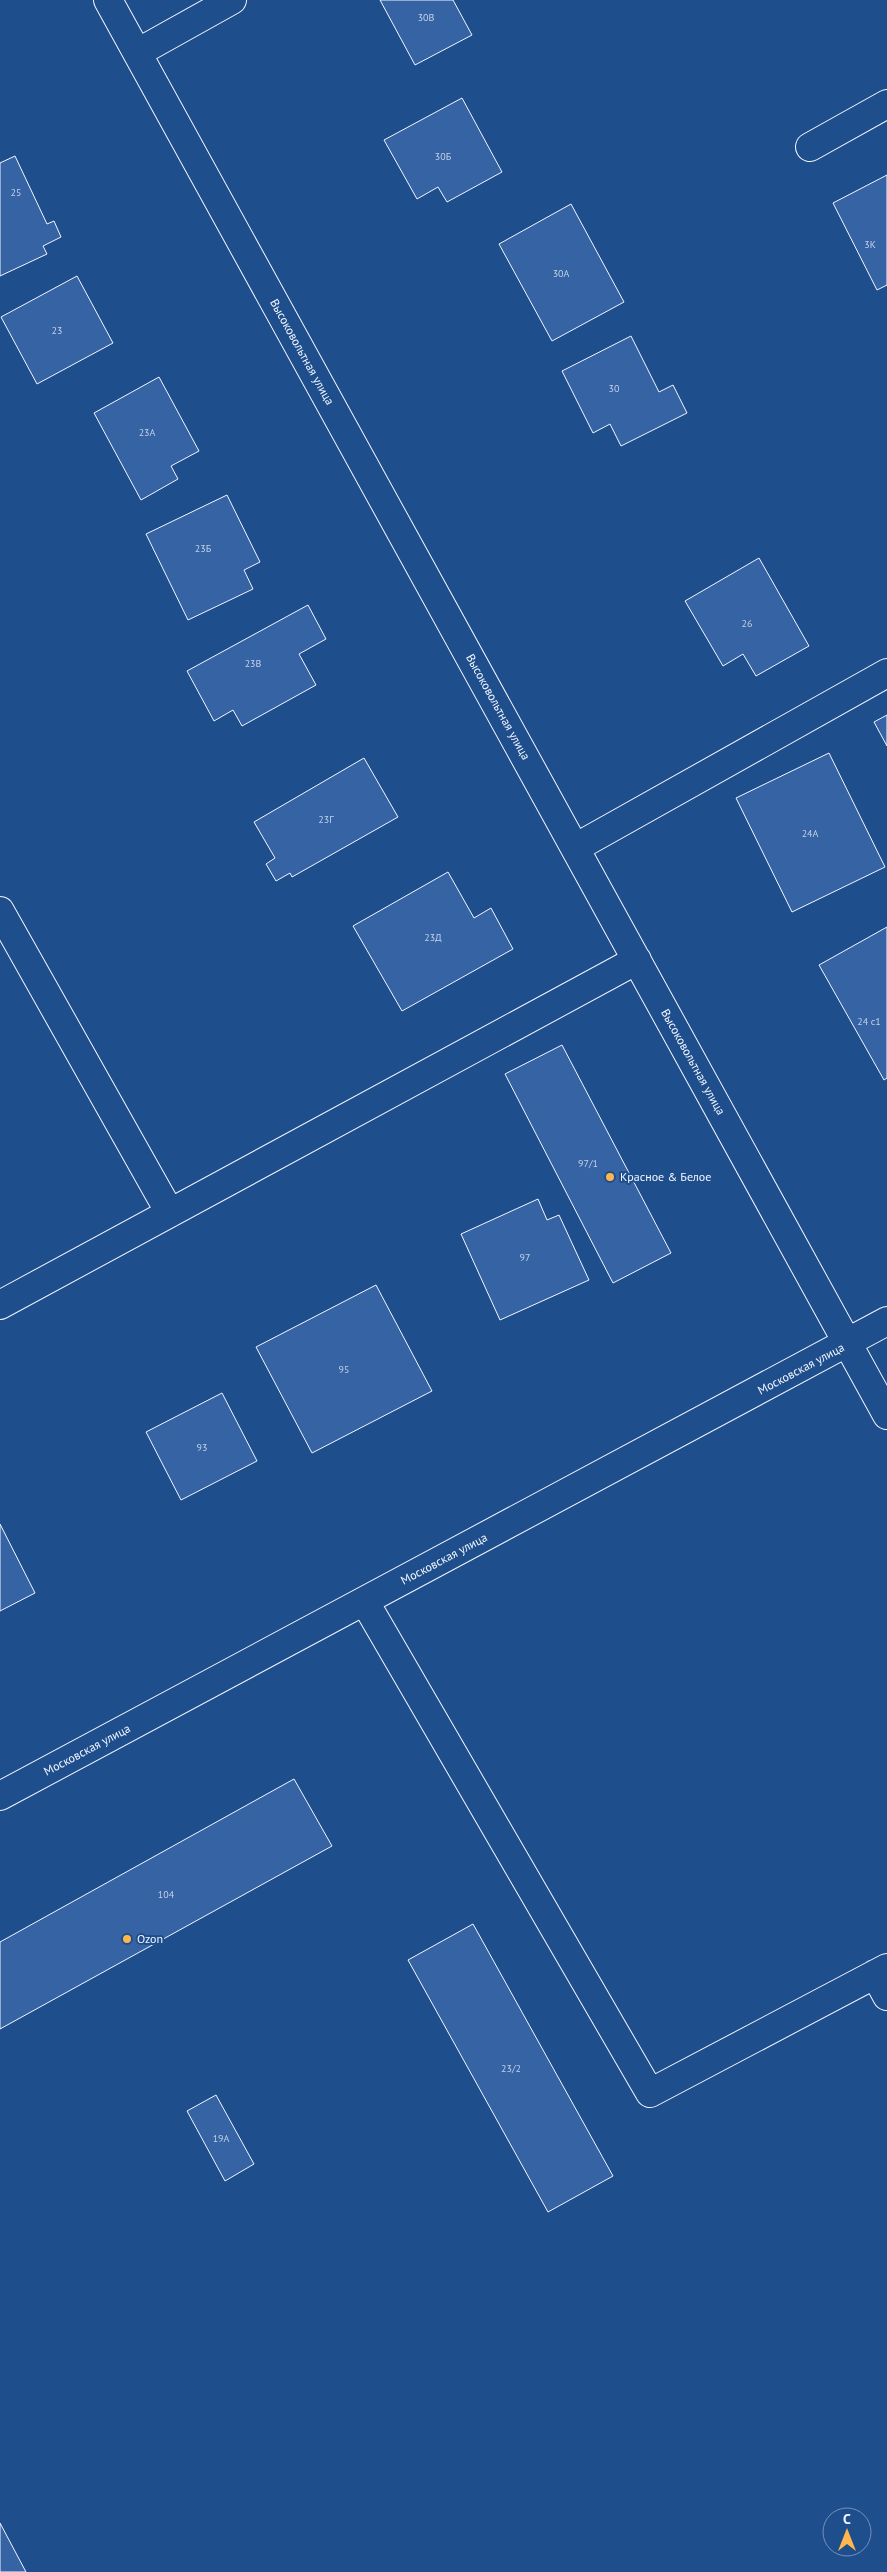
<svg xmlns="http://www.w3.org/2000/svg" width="887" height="2572" font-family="'PT Sans',sans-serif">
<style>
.building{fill:#3563a3;stroke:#f2f6ff}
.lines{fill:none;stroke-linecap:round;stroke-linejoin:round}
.minor-casing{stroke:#f2f6ff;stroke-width:30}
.minor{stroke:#1f4e8c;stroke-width:28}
.poi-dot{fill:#ffb74d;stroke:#1f4e8c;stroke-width:2}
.labels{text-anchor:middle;stroke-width:4;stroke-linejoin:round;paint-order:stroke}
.number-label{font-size:10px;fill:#c3d1e8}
.street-label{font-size:12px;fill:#f2f6ff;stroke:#1f4e8c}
.poi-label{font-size:12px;fill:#f2f6ff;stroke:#1f4e8c;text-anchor:start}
</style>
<rect width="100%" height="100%" fill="#1f4e8c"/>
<!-- building -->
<path class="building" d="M 380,0 L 453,0 L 472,35 L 415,65 Z
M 462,98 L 502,172 L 447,202 L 438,187 L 417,199 L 384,140 Z
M 15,156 L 47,224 L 54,221 L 61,237 L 43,246 L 47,254 L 0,276 L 0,163 Z
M 887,175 L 887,285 L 877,290 L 833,203 Z
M 571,204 L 624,302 L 552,341 L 499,244 Z
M 77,276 L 113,343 L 37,384 L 1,317 Z
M 631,336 L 659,392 L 673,385 L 687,413 L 621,446 L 610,424 L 593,433 L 562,371 Z
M 159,377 L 199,451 L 171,466 L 178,479 L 141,500 L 94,413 Z
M 227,495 L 260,562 L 244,570 L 253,589 L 188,620 L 146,534 Z
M 759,558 L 809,646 L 756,676 L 743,654 L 723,666 L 685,601 Z
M 308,605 L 326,639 L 299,654 L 316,685 L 242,726 L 233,710 L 214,721 L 187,671 Z
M 887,715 L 887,746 L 874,722 Z
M 829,753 L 885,867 L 792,912 L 736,798 Z
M 364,758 L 398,817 L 292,877 L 290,873 L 276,881 L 266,864 L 275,858 L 254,822 Z
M 448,872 L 474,918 L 491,908 L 513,949 L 402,1011 L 353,926 Z
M 887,927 L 887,1078 L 884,1080 L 819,965 Z
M 562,1045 L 671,1253 L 613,1283 L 505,1074 Z
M 538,1199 L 547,1220 L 559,1215 L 589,1280 L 500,1320 L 461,1234 Z
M 376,1285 L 432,1391 L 312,1453 L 256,1347 Z
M 222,1393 L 257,1461 L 181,1500 L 146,1432 Z
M 0,1524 L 35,1593 L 0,1611 Z
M 294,1779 L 332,1846 L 0,2029 L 0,1942 Z
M 473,1924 L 613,2176 L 548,2212 L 408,1960 Z
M 216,2095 L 254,2164 L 225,2181 L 187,2111 Z
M 0,2523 L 26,2572 L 0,2572 Z"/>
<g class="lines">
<defs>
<path id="minor" d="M 108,0 L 887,1415
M 137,53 L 232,0
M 810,147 L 887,104
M 575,848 L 887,673
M 0,911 L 170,1213
M 0,1305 L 637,960
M 365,1602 L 650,2093 L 887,1968
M 0,1796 L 887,1321
M 875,1974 L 887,1996"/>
</defs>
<!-- minor casing -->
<use href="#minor" class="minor-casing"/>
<!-- minor -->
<use href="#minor" class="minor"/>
</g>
<!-- markers -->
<g class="poi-dot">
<circle cx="610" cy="1177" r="5"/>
<circle cx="127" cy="1939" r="5"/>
</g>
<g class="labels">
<!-- number labels -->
<g class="number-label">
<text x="426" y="21">30В</text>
<text x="443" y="160">30Б</text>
<text x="16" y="196">25</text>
<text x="870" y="248">3К</text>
<text x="561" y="277">30А</text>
<text x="57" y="334">23</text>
<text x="614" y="392">30</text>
<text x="147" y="436">23А</text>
<text x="203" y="552">23Б</text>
<text x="747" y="627">26</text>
<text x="253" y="667">23В</text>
<text x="326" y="823">23Г</text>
<text x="810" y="837">24А</text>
<text x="433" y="941">23Д</text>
<text x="869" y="1025">24 с1</text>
<text x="588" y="1167">97/1</text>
<text x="525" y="1261">97</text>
<text x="344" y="1373">95</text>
<text x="202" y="1451">93</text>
<text x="166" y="1898">104</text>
<text x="511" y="2072">23/2</text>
<text x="221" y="2142">19А</text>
</g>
<!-- street labels -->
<g class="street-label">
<text transform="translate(302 352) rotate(61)" y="4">Высоковольтная улица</text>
<text transform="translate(498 707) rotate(61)" y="4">Высоковольтная улица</text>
<text transform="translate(693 1062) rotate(61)" y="4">Высоковольтная улица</text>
<text transform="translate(801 1369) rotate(-28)" y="4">Московская улица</text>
<text transform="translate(444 1559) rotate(-28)" y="4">Московская улица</text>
<text transform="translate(87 1750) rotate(-28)" y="4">Московская улица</text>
</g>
<!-- poi labels -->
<g class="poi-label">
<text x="620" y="1181">Красное &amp; Белое</text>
<text x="137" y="1943">Ozon</text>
</g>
</g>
<!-- north arrow -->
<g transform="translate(847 2532)"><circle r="24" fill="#1f4e8c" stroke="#7391ba"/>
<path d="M0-4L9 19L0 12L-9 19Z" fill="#ffb74d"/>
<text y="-8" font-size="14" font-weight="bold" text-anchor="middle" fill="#f2f6ff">С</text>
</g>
</svg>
